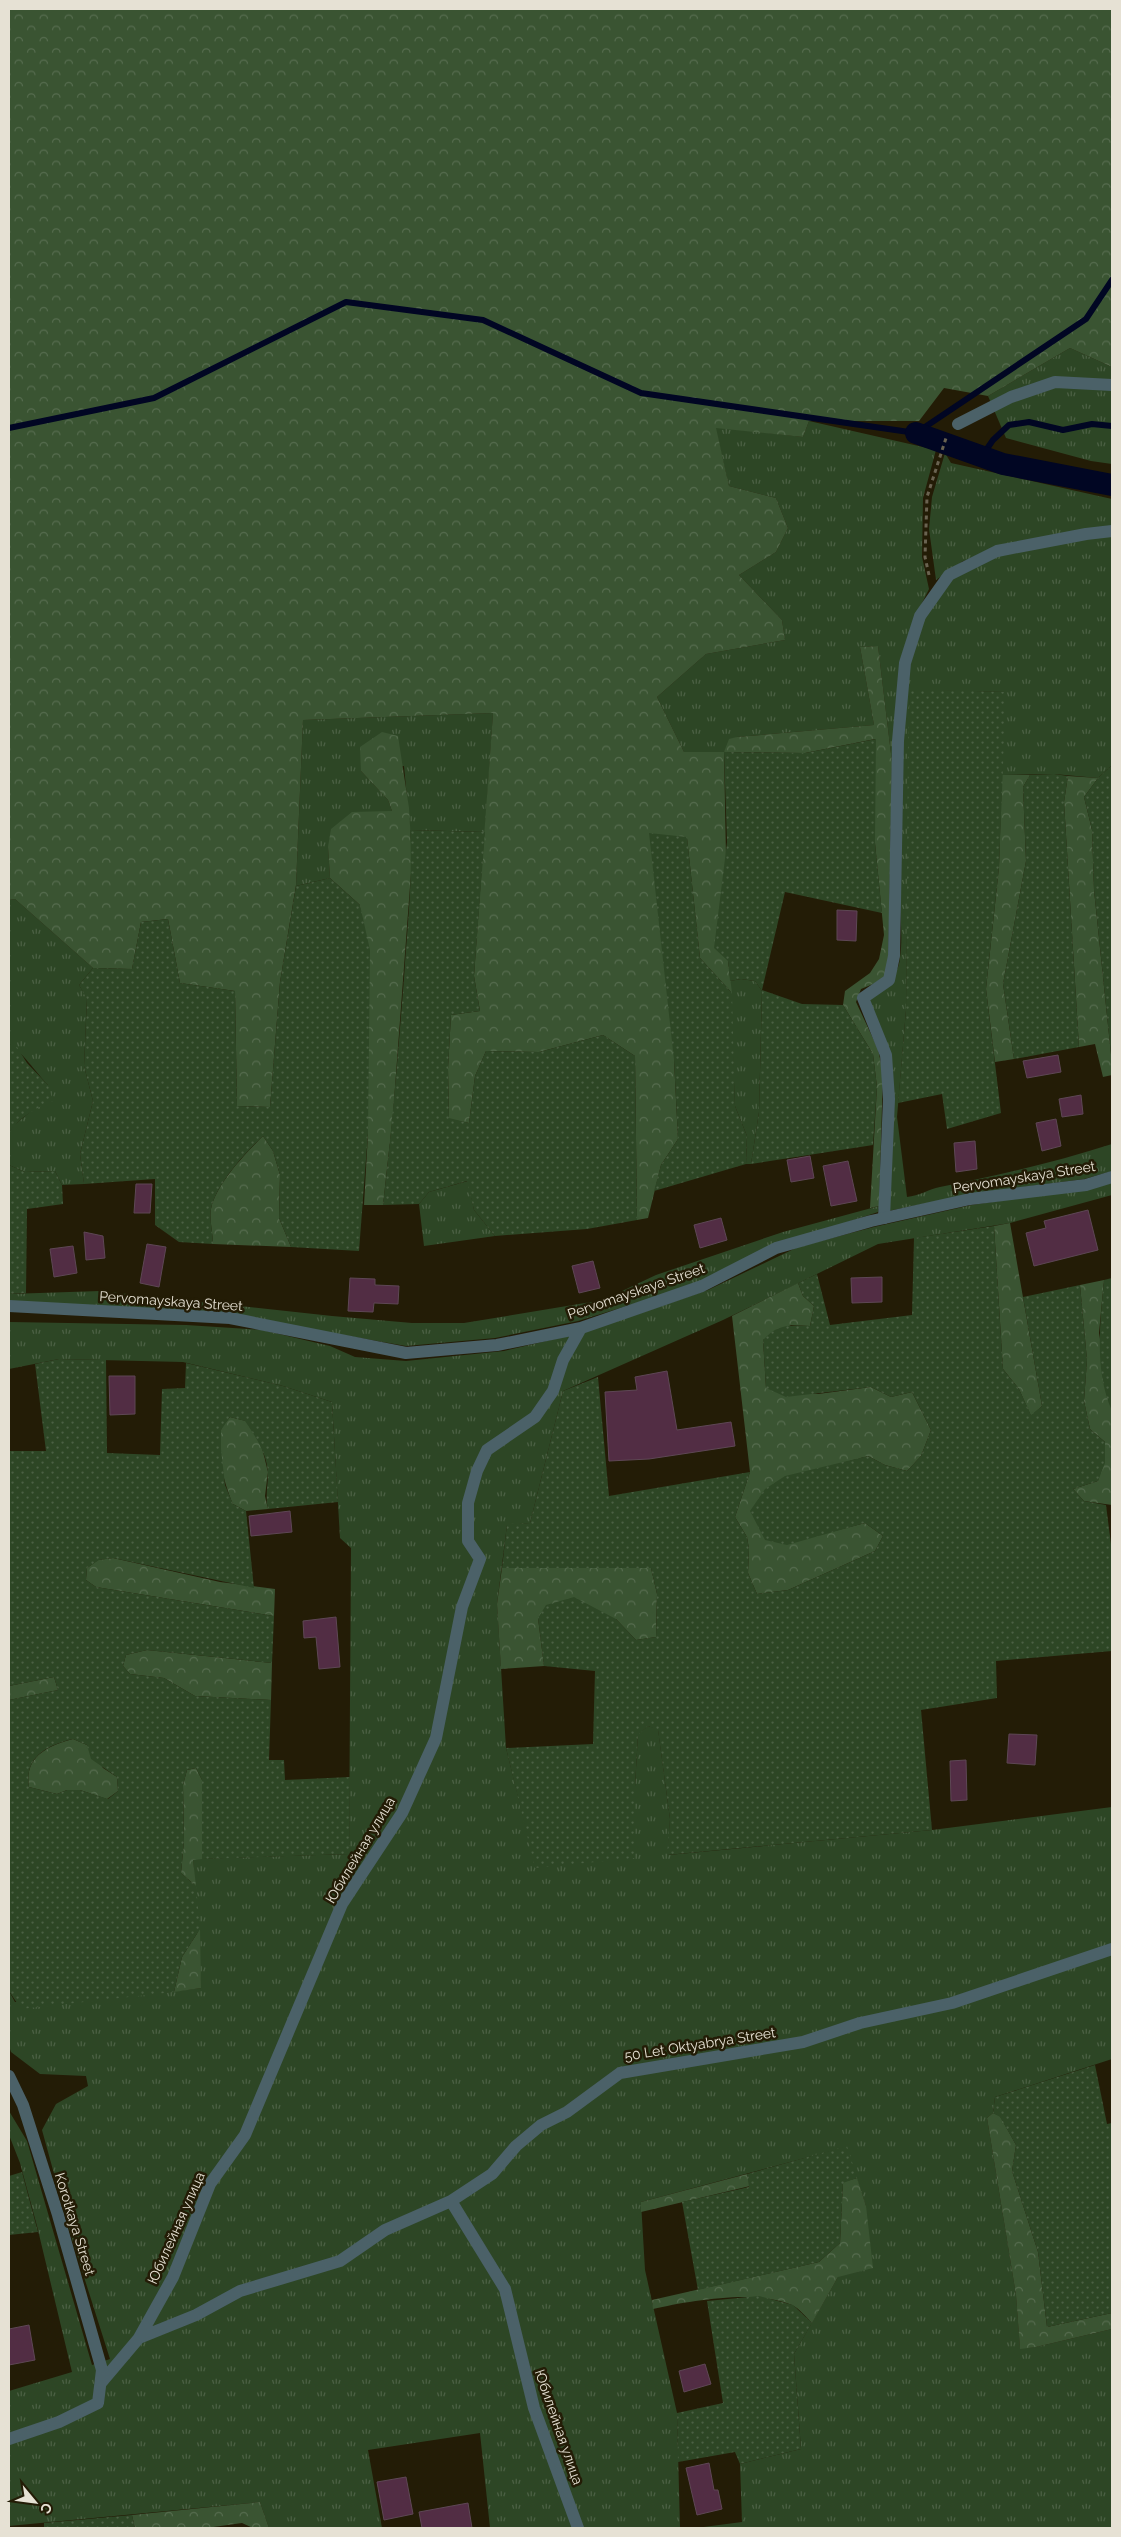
<svg xmlns="http://www.w3.org/2000/svg" width="1121" height="2537" font-family="Raleway,sans-serif">
<style>
.grass{fill:url(#grass-tufts)}
.forest{fill:url(#forest-crowns)}
.park{fill:url(#park-dots);fill-rule:evenodd}
.lines{fill:none;stroke-linecap:round;stroke-linejoin:round}
.stream{stroke:#010623;stroke-width:6}
.canal{stroke:#010623;stroke-width:22}
.building{fill:#522d44;stroke:#5e4755}
.path{stroke:#6a6351;stroke-width:3;stroke-dasharray:4 4;stroke-linecap:butt}
.service{stroke:#4b6168;stroke-width:12}
.minor{stroke:#4b6168;stroke-width:12}
.labels{text-anchor:middle;stroke-width:5;stroke-linejoin:round;paint-order:stroke}
.street-label{font-size:14px;fill:#e6e1d4;stroke:#231c06}
</style>
<defs>
<pattern id="grass-tufts" width="24" height="20" patternUnits="userSpaceOnUse" patternTransform="scale(1.25)"><rect width="24" height="20" fill="#2d4625"/><path d="M3 7l-1-3M5 7V3M7 7l1-3M15 17l-1-3M17 17v-4M19 17l1-3" fill="none" stroke="#4b6044"/></pattern>
<pattern id="forest-crowns" width="20" height="18" patternUnits="userSpaceOnUse" patternTransform="scale(1.25)"><rect width="20" height="18" fill="#3a5432"/><path d="M2 6a3 3 0 1 1 6 0M12 15a3 3 0 1 1 6 0" fill="none" stroke="#566c4f"/></pattern>
<pattern id="park-dots" width="8" height="8" patternUnits="userSpaceOnUse" patternTransform="scale(1.25)"><rect width="8" height="8" fill="#2d4625"/><path d="M2 2h.1M6 6h.1" fill="none" stroke="#4b6044" stroke-width="1.8" stroke-linecap="round"/></pattern>
</defs>
<rect width="100%" height="100%" fill="#231c06"/>
<!-- grass -->
<path class="grass" d="M 1070,348 L 1112,367 L 1112,464 L 1091,461 L 1006,438 L 988,396 Z
M 809,421 L 936,450 L 923,498 L 922,557 L 929,589 L 916,615 L 892,762 L 878,646 L 860,647 L 874,725 L 737,737 L 724,752 L 684,752 L 657,697 L 706,654 L 785,640 L 782,620 L 739,575 L 776,552 L 788,528 L 776,498 L 729,486 L 715,427 L 803,437 Z
M 945,453 L 951,463 L 1112,499 L 1112,526 L 963,561 L 936,580 L 929,529 L 932,497 Z
M 1112,536 L 1112,765 L 1098,778 L 1054,774 L 1002,775 L 1005,692 L 910,690 L 906,1010 L 897,1117 L 907,1197 C 919,1196 929,1189 940,1187 C 999,1175 1056,1162 1112,1144 L 1112,1171 L 1084,1179 L 972,1194 L 888,1211 L 892,1084 L 869,1002 C 877,983 898,982 900,958 C 903,938 900,917 900,897 C 899,858 900,819 901,780 C 903,722 903,657 931,603 C 938,590 953,577 966,570 C 1003,547 1069,541 1112,536 Z
M 493,713 L 485,832 L 410,830 L 404,766 L 361,771 L 388,800 L 392,811 L 328,847 L 330,878 L 296,886 L 303,720 Z
M 15,899 L 93,968 L 79,985 L 87,998 L 84,1066 L 93,1101 L 80,1154 L 84,1184 L 62,1185 L 55,1171 L 25,1172 L 9,1165 L 9,1133 L 13,1126 L 35,1108 L 48,1085 C 38,1075 20,1049 9,1044 L 9,900 Z
M 741,979 L 755,981 L 762,991 L 759,1112 L 751,1164 L 746,1164 L 747,1136 L 735,1106 L 730,981 Z
M 468,1181 L 474,1210 L 495,1236 L 424,1246 L 419,1204 L 429,1192 Z
M 1112,1181 L 1112,1195 L 1010,1223 L 878,1244 L 723,1320 L 563,1391 L 530,1523 L 507,1525 L 497,1604 L 506,1748 L 536,1868 L 635,1787 L 638,1734 L 648,1726 L 658,1729 L 670,1819 L 668,1855 L 932,1830 L 1112,1807 L 1112,2059 L 995,2097 L 993,2113 L 987,2118 L 1016,2295 L 1020,2348 L 1036,2347 L 1112,2329 L 1112,2528 L 696,2528 L 742,2522 L 740,2464 L 801,2449 L 794,2354 L 838,2277 L 866,2206 L 846,2147 L 641,2202 L 645,2270 L 677,2413 L 680,2528 L 490,2528 L 480,2433 L 368,2450 L 382,2528 L 269,2528 L 260,2502 L 9,2526 L 9,2391 L 72,2372 L 37,2226 L 20,2163 L 9,2135 L 9,2111 L 27,2141 L 92,2365 L 110,2359 L 72,2239 L 42,2130 L 56,2104 L 88,2086 L 86,2076 L 40,2074 L 11,2052 L 9,2046 L 9,1991 L 15,2002 L 169,1992 L 201,1988 L 193,1859 L 349,1854 L 351,1548 L 340,1538 L 332,1402 L 283,1386 L 183,1362 L 59,1359 L 9,1369 L 9,1322 L 186,1325 L 262,1330 L 330,1346 L 355,1357 L 406,1361 L 504,1351 L 585,1332 L 708,1290 L 798,1247 L 874,1227 L 972,1205 L 1093,1187 Z
M 879,1206 L 878,1212 L 839,1225 L 701,1283 L 578,1321 L 495,1338 L 406,1346 L 326,1332 L 9,1302 L 9,1294 L 100,1291 L 332,1316 L 412,1323 L 464,1323 L 603,1300 L 656,1275 L 783,1232 Z"/>
<!-- forest -->
<path class="forest" d="M 9,9 L 1112,9 L 1112,367 L 1070,348 L 988,396 L 944,388 L 919,421 L 809,421 L 803,437 L 716,428 L 729,486 L 776,498 L 788,528 L 776,552 L 739,575 L 782,620 L 785,640 L 706,654 L 657,697 L 684,752 L 724,752 L 729,739 L 737,737 L 874,725 L 860,647 L 878,646 L 892,762 L 888,974 L 878,982 L 861,989 L 856,1002 L 878,1049 L 883,1073 L 879,1206 L 870,1208 L 877,1087 L 873,1054 L 843,1005 L 845,991 L 870,973 L 879,959 L 884,935 L 875,843 L 875,739 L 805,753 L 724,752 L 728,961 L 732,993 L 700,958 L 687,838 L 674,1060 L 678,1139 L 661,1165 L 648,1218 L 637,1220 L 635,1056 L 603,1035 L 539,1052 L 486,1051 L 475,1076 L 469,1123 L 449,1119 L 448,1069 L 451,1015 L 480,1011 L 474,976 L 493,713 L 303,720 L 296,885 L 280,982 L 270,1107 L 237,1106 L 235,991 L 180,983 L 168,919 L 141,922 L 132,969 L 93,968 L 15,899 L 9,900 Z
M 382,732 L 398,736 L 409,808 L 412,860 L 393,1114 L 383,1205 L 364,1205 L 368,1133 L 360,905 L 330,878 L 328,847 L 331,829 L 352,812 L 392,811 L 388,800 L 361,771 L 360,747 Z
M 1002,775 L 1030,775 L 1023,787 L 1026,861 L 1003,984 L 1014,1059 L 995,1062 L 986,989 L 999,867 Z
M 1068,776 L 1098,778 L 1084,797 L 1092,830 L 1094,890 L 1112,1064 L 1112,1075 L 1103,1077 L 1095,1044 L 1079,1047 L 1064,802 Z
M 263,1136 L 273,1151 L 280,1175 L 279,1218 L 291,1247 L 213,1244 C 213,1233 209,1219 211,1209 C 216,1184 246,1153 263,1136 Z
M 1010,1223 L 1042,1406 L 1031,1416 L 1019,1389 L 1003,1369 L 994,1226 Z
M 1104,1280 L 1099,1333 L 1112,1411 L 1112,1505 L 1084,1501 L 1073,1489 L 1098,1481 L 1105,1442 L 1090,1429 L 1084,1401 L 1087,1360 L 1080,1285 Z
M 798,1283 L 803,1296 L 814,1306 L 810,1326 L 791,1325 L 763,1340 L 766,1388 L 818,1394 L 871,1387 L 891,1397 L 912,1392 L 931,1430 L 921,1456 L 907,1471 L 885,1465 L 868,1456 L 831,1466 L 831,1532 L 865,1523 L 883,1536 L 875,1551 L 788,1590 L 757,1594 L 748,1573 L 749,1549 L 747,1537 L 735,1517 L 750,1472 L 732,1316 Z
M 230,1417 L 246,1421 L 261,1444 L 268,1472 L 265,1496 L 268,1509 L 246,1511 L 233,1504 C 225,1486 215,1451 221,1430 C 222,1426 227,1421 230,1417 Z
M 113,1558 L 220,1582 L 275,1589 L 274,1616 L 96,1587 L 86,1580 L 87,1568 L 98,1560 Z
M 502,1568 L 651,1568 L 657,1594 L 656,1637 L 636,1640 L 616,1619 L 538,1618 L 544,1666 L 501,1669 L 497,1604 Z
M 147,1650 L 272,1663 L 271,1700 L 195,1696 L 164,1678 L 130,1674 L 123,1666 L 126,1655 Z
M 54,1677 L 58,1690 L 9,1700 L 9,1686 Z
M 73,1739 L 87,1745 L 103,1768 L 117,1777 L 118,1791 L 107,1799 L 80,1790 L 67,1790 L 57,1794 L 29,1787 C 24,1757 47,1746 73,1739 Z
M 196,1768 L 202,1780 L 202,1859 L 193,1860 L 196,1886 L 181,1873 L 184,1841 L 183,1785 L 187,1770 Z
M 200,1929 L 201,1988 L 174,1992 L 182,1957 Z
M 993,2113 L 1000,2116 L 1016,2145 L 1012,2171 L 1038,2252 L 1047,2327 L 1112,2313 L 1112,2329 L 1036,2347 L 1020,2349 L 1016,2295 L 987,2118 Z
M 747,2174 L 750,2186 L 641,2212 L 641,2202 Z
M 857,2178 L 866,2206 L 873,2268 L 838,2277 L 812,2323 C 806,2317 799,2308 792,2305 C 756,2289 690,2301 653,2309 L 652,2300 L 819,2262 L 840,2243 L 843,2182 Z
M 260,2502 L 269,2528 L 253,2528 L 242,2523 L 206,2528 L 135,2528 L 132,2515 Z"/>
<!-- park -->
<path class="park" d="M 910,689 L 1006,692 L 999,867 L 986,989 L 1001,1113 L 947,1129 L 942,1094 L 898,1103 L 906,1010 L 908,743 Z
M 876,739 L 875,843 L 882,913 L 785,892 L 762,990 L 802,1004 L 843,1005 L 873,1054 L 877,1087 L 873,1145 L 751,1164 L 759,1112 L 762,991 L 755,981 L 741,979 L 730,981 L 728,961 L 714,948 L 727,842 L 724,752 L 805,753 Z
M 1112,765 L 1112,1064 L 1094,890 L 1092,830 L 1084,797 L 1098,778 Z
M 1054,774 L 1068,776 L 1064,802 L 1079,1047 L 1014,1059 L 1003,984 L 1026,861 L 1023,787 L 1030,775 Z
M 410,830 L 485,832 L 474,976 L 480,1011 L 451,1015 L 448,1069 L 449,1118 L 469,1123 L 475,1076 L 486,1051 L 539,1052 L 603,1035 L 635,1056 L 637,1220 L 587,1229 L 495,1236 L 474,1210 L 467,1181 L 429,1192 L 419,1204 L 383,1205 C 392,1129 398,1054 404,978 C 407,929 413,879 410,830 Z
M 649,833 L 687,837 L 700,958 L 732,993 L 735,1106 L 747,1136 L 746,1164 L 654,1191 L 661,1165 L 678,1139 L 674,1060 Z
M 330,878 L 360,905 L 370,950 L 368,1133 L 359,1251 L 291,1247 L 279,1218 L 280,1175 L 273,1151 L 263,1136 C 246,1152 216,1184 211,1209 C 209,1219 213,1233 213,1244 L 179,1242 L 155,1225 L 155,1179 L 84,1184 L 80,1154 L 93,1101 L 84,1066 L 87,999 L 79,985 L 93,968 L 132,969 L 141,922 L 168,919 L 180,983 L 235,991 L 237,1106 L 270,1107 L 280,982 L 296,886 Z
M 9,1044 L 17,1047 L 27,1063 L 48,1085 L 53,1101 C 36,1108 19,1117 9,1133 Z
M 9,1165 L 25,1172 L 55,1171 L 62,1185 L 63,1204 L 27,1209 L 26,1293 L 9,1294 Z
M 994,1226 L 1003,1369 L 1019,1389 L 1031,1415 L 1042,1406 L 1023,1297 L 1080,1285 L 1087,1360 L 1084,1401 L 1090,1429 L 1105,1442 L 1105,1463 L 1098,1481 L 1073,1489 L 1084,1501 L 1106,1505 L 1112,1552 L 1112,1651 L 996,1661 L 997,1698 L 921,1710 L 932,1830 L 667,1855 L 670,1819 L 658,1730 L 648,1726 L 638,1735 L 635,1787 L 635,1858 L 535,1868 L 506,1748 L 593,1744 L 595,1671 L 544,1666 L 538,1618 L 546,1605 L 574,1597 L 616,1619 L 636,1640 L 656,1637 L 657,1594 L 651,1568 L 502,1568 L 507,1524 L 530,1523 L 563,1391 L 598,1377 L 609,1496 L 750,1472 L 735,1517 L 747,1537 L 749,1549 L 748,1573 L 757,1594 L 788,1590 L 875,1551 L 883,1536 L 865,1523 L 787,1545 L 765,1540 L 750,1511 L 765,1489 L 785,1476 L 868,1456 L 885,1465 L 907,1471 L 921,1456 L 931,1430 L 912,1392 L 891,1397 L 871,1387 L 786,1397 L 766,1388 L 763,1340 C 778,1324 788,1325 810,1326 L 814,1306 L 803,1296 L 798,1283 L 817,1274 L 830,1325 L 912,1315 L 914,1238 Z
M 1112,1278 L 1112,1411 C 1094,1371 1100,1322 1104,1280 Z
M 59,1359 L 106,1360 L 107,1453 L 160,1455 L 162,1389 L 185,1388 L 186,1363 L 283,1386 L 332,1402 L 338,1502 L 268,1509 C 265,1496 268,1486 268,1473 C 267,1454 256,1437 245,1421 L 230,1417 L 221,1430 L 221,1449 L 225,1485 L 233,1504 L 246,1511 L 254,1588 L 113,1558 L 99,1560 L 87,1568 L 86,1580 L 96,1587 L 274,1616 L 272,1663 L 147,1650 L 126,1655 L 123,1666 L 130,1674 L 164,1678 L 195,1696 L 271,1700 L 269,1760 L 284,1760 L 285,1780 L 350,1777 L 349,1854 L 202,1859 L 202,1780 L 196,1768 L 187,1770 L 183,1785 L 184,1841 L 181,1873 L 196,1886 L 200,1929 L 182,1957 L 174,1992 L 21,2009 L 9,1991 L 9,1700 L 58,1690 L 54,1677 L 9,1686 L 9,1451 L 46,1451 L 35,1364 ZM 73,1739 L 87,1745 L 91,1759 L 117,1777 L 118,1791 L 108,1799 L 80,1790 L 67,1790 L 57,1794 L 29,1787 C 24,1757 47,1745 73,1739 Z
M 1095,2065 L 1107,2124 L 1112,2123 L 1112,2313 L 1047,2327 L 1038,2252 L 1012,2171 L 1016,2145 L 1000,2117 L 993,2113 L 995,2097 Z
M 847,2146 L 857,2178 L 843,2183 L 840,2243 L 819,2262 L 698,2290 L 682,2202 L 749,2187 L 747,2174 Z
M 22,2172 L 38,2232 L 9,2235 L 9,2176 Z
M 759,2296 L 793,2305 L 812,2323 L 794,2354 L 801,2449 L 740,2464 L 735,2452 L 678,2462 L 677,2413 L 723,2403 L 707,2301 Z
M 132,2515 L 135,2528 L 44,2528 L 44,2523 Z"/>
<g class="lines">
<!-- stream -->
<path class="stream" d="M 9,428 L 154,398 L 346,302 L 483,320 L 641,393 L 916,433 L 1086,319 L 1112,280
M 982,456 L 993,440 L 1009,425 L 1029,422 L 1063,430 L 1092,424 L 1112,426"/>
<!-- canal -->
<path class="canal" d="M 916,433 L 1003,464 L 1112,485"/>
</g>
<!-- building -->
<path class="building" d="M 837,910 L 857,911 L 856,941 L 837,940 Z
M 1058,1055 L 1061,1072 L 1027,1078 L 1023,1061 Z
M 1081,1095 L 1083,1114 L 1062,1117 L 1059,1099 Z
M 1056,1119 L 1061,1146 L 1042,1151 L 1036,1123 Z
M 975,1141 L 977,1169 L 956,1172 L 954,1143 Z
M 810,1156 L 814,1178 L 791,1182 L 787,1160 Z
M 848,1161 L 857,1201 L 831,1206 L 823,1166 Z
M 136,1184 L 152,1184 L 150,1213 L 134,1213 Z
M 1088,1210 L 1098,1250 L 1034,1266 L 1026,1233 L 1046,1228 L 1044,1221 Z
M 721,1218 L 727,1240 L 700,1248 L 694,1225 Z
M 84,1232 L 103,1236 L 105,1258 L 86,1260 Z
M 147,1244 L 166,1247 L 159,1287 L 140,1283 Z
M 73,1246 L 77,1273 L 54,1277 L 50,1249 Z
M 593,1261 L 600,1288 L 579,1293 L 572,1266 Z
M 882,1277 L 882,1302 L 852,1303 L 851,1278 Z
M 350,1278 L 375,1279 L 375,1285 L 399,1286 L 398,1304 L 374,1303 L 373,1312 L 348,1311 Z
M 667,1371 L 677,1430 L 731,1422 L 735,1446 L 649,1459 L 609,1461 L 605,1392 L 637,1390 L 635,1377 Z
M 109,1376 L 135,1376 L 135,1414 L 110,1415 Z
M 290,1511 L 292,1532 L 251,1536 L 249,1516 Z
M 336,1617 L 340,1667 L 319,1669 L 316,1637 L 304,1638 L 303,1621 Z
M 1009,1734 L 1037,1735 L 1035,1765 L 1007,1763 Z
M 966,1760 L 967,1800 L 951,1801 L 950,1761 Z
M 29,2325 L 35,2360 L 9,2365 L 9,2329 Z
M 705,2364 L 711,2384 L 684,2392 L 679,2371 Z
M 709,2463 L 714,2490 L 718,2490 L 722,2509 L 697,2515 L 686,2468 Z
M 406,2477 L 413,2514 L 384,2520 L 377,2482 Z
M 468,2503 L 472,2528 L 422,2528 L 419,2512 Z"/>
<g class="lines">
<!-- path -->
<path class="path" d="M 929,575 L 925,557 L 927,497 L 947,435"/>
<!-- service -->
<path class="service" d="M 958,424 L 1011,397 L 1055,382 L 1112,385
M 884,1218 L 889,1099 L 886,1055 L 863,998 L 889,980 L 894,956 L 898,741 L 905,663 L 920,616 L 949,575 L 997,551 L 1086,534 L 1112,531"/>
<!-- minor -->
<path class="minor" d="M 9,1306 L 230,1318 L 406,1353 L 497,1345 L 581,1328 L 702,1286 L 776,1248 L 871,1221 L 970,1199 L 1086,1185 L 1112,1177
M 9,2076 L 23,2105 L 58,2215 L 102,2370 L 98,2403 L 59,2422 L 9,2439
M 451,2201 L 505,2289 L 534,2408 L 578,2528
M 139,2338 L 173,2277 L 210,2184 L 245,2135 L 342,1904 L 402,1813 L 436,1738 L 462,1607 L 480,1559 L 468,1541 L 468,1503 L 477,1471 L 487,1450 L 535,1417 L 553,1391 L 563,1360 L 581,1328
M 101,2383 L 139,2338 L 196,2315 L 240,2291 L 340,2261 L 385,2230 L 451,2201 L 492,2174 L 516,2146 L 541,2125 L 567,2112 L 620,2073 L 803,2042 L 860,2023 L 952,2003 L 1112,1949"/>
</g>
<g class="labels">
<!-- street labels -->
<g class="street-label">
<text transform="translate(1024 1177) rotate(-9)" y="5">Pervomayskaya Street</text>
<text transform="translate(636 1291) rotate(-19)" y="5">Pervomayskaya Street</text>
<text transform="translate(171 1301) rotate(4)" y="5">Pervomayskaya Street</text>
<text transform="translate(360 1850) rotate(-59)" y="5">Юбилейная улица</text>
<text transform="translate(700 2044) rotate(-9)" y="5">50 Let Oktyabrya Street</text>
<text transform="translate(75 2224) rotate(73)" y="5">Korotkaya Street</text>
<text transform="translate(176 2228) rotate(-66)" y="5">Юбилейная улица</text>
<text transform="translate(559 2427) rotate(71)" y="5">Юбилейная улица</text>
</g>
</g>
<!-- border -->
<rect width="1121" height="2537" fill="none" stroke="#e6e1d4" stroke-width="20"/>
<!-- north arrow -->
<g transform="translate(35 2502) rotate(119)" stroke="#231c06" stroke-width="4" paint-order="stroke">
<path d="M0-4L9 19L0 12L-9 19Z" fill="#e6e1d4"/>
<text y="-8" font-size="14" font-weight="bold" text-anchor="middle" fill="#e6e1d4">С</text>
</g>
</svg>
